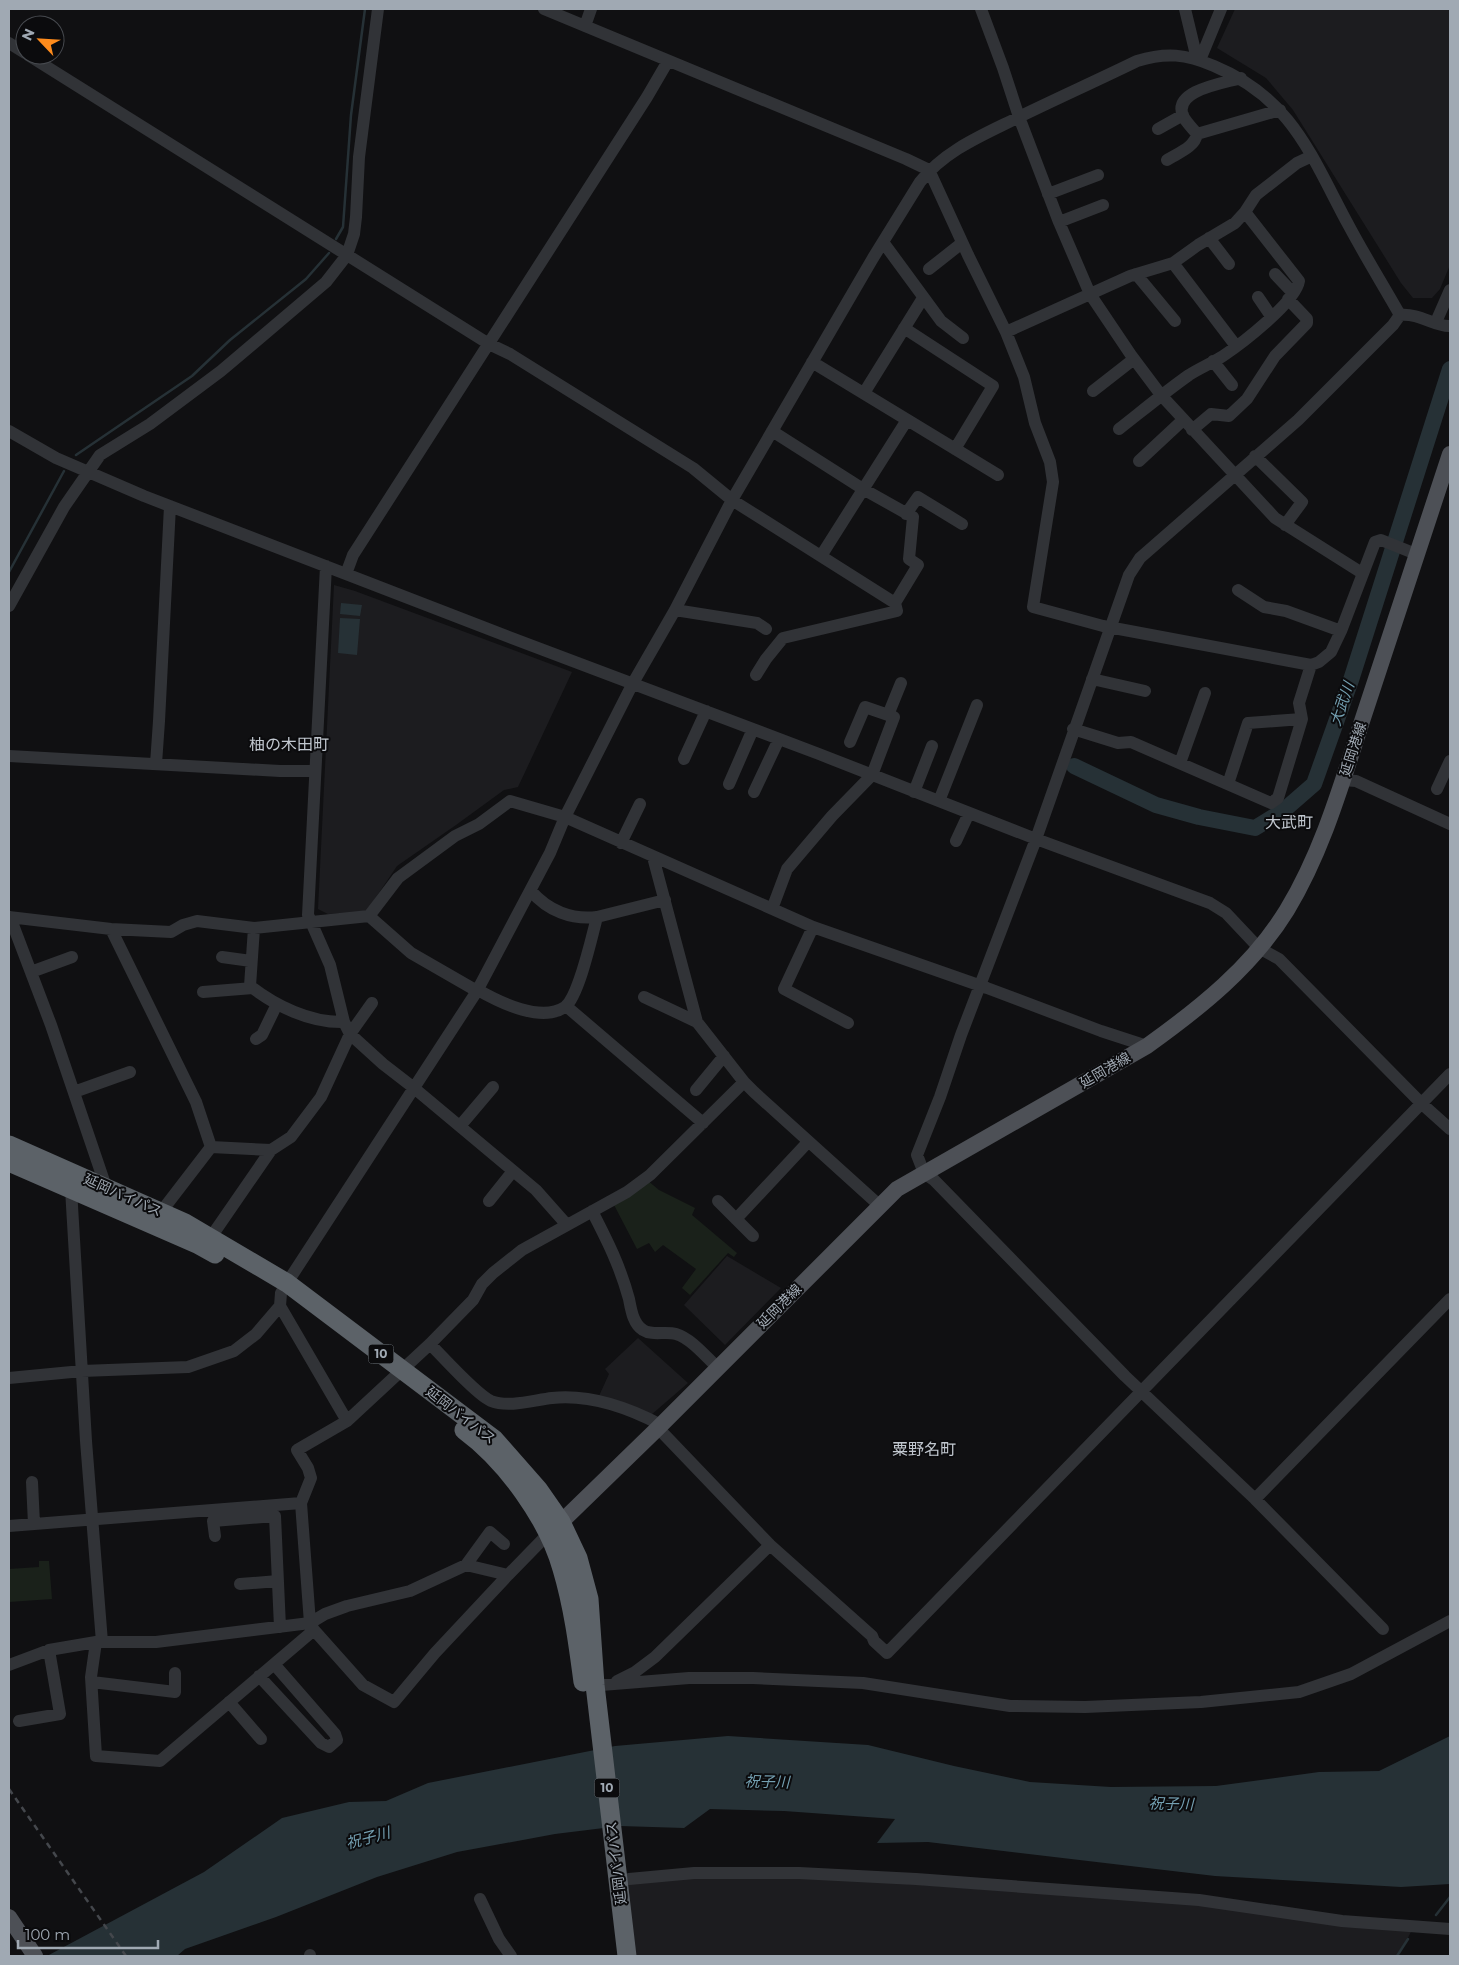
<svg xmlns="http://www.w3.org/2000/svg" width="1459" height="1965" font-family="Montserrat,'Noto Sans JP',sans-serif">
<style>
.built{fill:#1c1c1f}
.green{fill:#1a211a}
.water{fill:#263136}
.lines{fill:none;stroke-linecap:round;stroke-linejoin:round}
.stream{stroke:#263136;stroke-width:2.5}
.river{stroke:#263136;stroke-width:16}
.minor{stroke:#313337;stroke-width:12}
.major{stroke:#4d5056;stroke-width:16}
.highway{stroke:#5c6268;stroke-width:19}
.rail{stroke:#44474c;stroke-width:2.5;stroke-dasharray:6 5;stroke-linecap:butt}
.labels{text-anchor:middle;stroke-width:4;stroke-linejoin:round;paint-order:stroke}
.shield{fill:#0b0b0d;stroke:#737a81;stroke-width:1}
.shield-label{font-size:12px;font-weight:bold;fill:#a0a9b3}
.street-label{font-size:14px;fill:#a0a9b3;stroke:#0b0b0d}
.water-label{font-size:15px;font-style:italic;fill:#74a0b2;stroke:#0b0b0d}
.quarter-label{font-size:16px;fill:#c1c7cf;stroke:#0b0b0d}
</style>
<rect width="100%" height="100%" fill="#101012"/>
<!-- built -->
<path class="built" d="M 1235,9 L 1450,9 L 1450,265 L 1440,289 L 1432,298 L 1413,298 L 1401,283 L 1293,110 L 1266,78 L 1217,48 Z
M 334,585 L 355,591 L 572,672 L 518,787 L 504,790 L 456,825 L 397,866 L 366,912 L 328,914 L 318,909 Z
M 727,1256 L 781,1288 L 725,1345 L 684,1305 Z
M 638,1338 L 688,1383 L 651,1415 L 599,1396 L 609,1374 L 605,1369 Z
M 688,1877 L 764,1877 L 851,1880 L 1221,1906 L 1412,1930 L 1398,1956 L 636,1956 L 627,1886 L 630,1882 Z"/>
<!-- green -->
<path class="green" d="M 647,1180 L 659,1190 L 695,1208 L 692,1215 L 737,1253 L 734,1257 L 728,1253 L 690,1295 L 682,1288 L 696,1269 L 663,1245 L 655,1252 L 649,1243 L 637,1249 L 613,1203 Z
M 39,1561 L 49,1561 L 52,1599 L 9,1602 L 9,1569 L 39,1567 Z"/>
<!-- water -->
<path class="water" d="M 341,603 L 362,605 L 360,616 L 340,614 Z
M 340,618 L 360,619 L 357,655 L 338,653 Z
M 728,1736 L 868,1745 L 954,1766 L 1030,1782 L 1111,1787 L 1216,1786 L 1319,1772 L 1379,1771 L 1450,1736 L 1450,1884 L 1401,1887 L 1215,1876 L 928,1842 L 877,1843 L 895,1819 L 784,1811 L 710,1809 L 684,1828 L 620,1826 L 555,1834 L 457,1852 L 377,1877 L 276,1917 L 185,1949 L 177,1956 L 47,1956 L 204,1872 L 282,1818 L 349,1802 L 386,1801 L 428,1783 L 615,1746 Z"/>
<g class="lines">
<!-- stream -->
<path class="stream" d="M 336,239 L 343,227 L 351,115 L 365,9
M 76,455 L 192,376 L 230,340 L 306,279 L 329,253
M 9,572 L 64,471
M 1436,1915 L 1450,1897
M 1397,1956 L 1408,1939"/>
<!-- river -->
<path class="river" d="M 1074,766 L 1156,805 L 1199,817 L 1255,828 L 1283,811 L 1314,784 L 1351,680 L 1450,369"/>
<!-- minor -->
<path class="minor" d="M 544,9 L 906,159 L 929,170 L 968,255 L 1006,332 L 1024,377 L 1035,423 L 1050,462 L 1053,482 L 1033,607 L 1103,626 L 1311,665 L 1319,662 L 1331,652 L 1341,631 L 1375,542 L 1381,540 L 1416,554
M 981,9 L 1003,68 L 1019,117 L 1059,222 L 1090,294 L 1131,355 L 1161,395 L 1275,518 L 1362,573
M 1185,9 L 1197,59
M 585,26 L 591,9
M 9,43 L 25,53
M 28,55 L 489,344 L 510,354 L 693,468 L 732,500 L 895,603 L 897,611 L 783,638 L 766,659 L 756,675
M 1200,60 L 1221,9
M 1241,78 C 1225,83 1172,90 1183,116 C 1186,122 1193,129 1197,134 L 1280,110
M 1158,129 L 1183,115
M 1167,160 C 1178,153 1195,147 1197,134
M 1048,194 L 1098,175
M 1059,222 L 1103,205
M 1209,238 L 1229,264
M 883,242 L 941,321 L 963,338
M 1173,263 L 1236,346
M 929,269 L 962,243
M 1136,274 L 1175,321
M 1275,274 L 1293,293
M 1258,297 L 1271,316
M 1400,315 C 1420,313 1435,327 1450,326
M 1436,322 L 1450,290
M 904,328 L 993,386 L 955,449
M 1006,332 L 1130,276 L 1173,263 L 1198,245 L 1235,223 L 1245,212 L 1256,195 L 1297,163 L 1312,156
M 1213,361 L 1232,385
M 812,362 L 998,475
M 1093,391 L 1134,359
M 864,393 L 923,298
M 1119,429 C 1142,411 1165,392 1189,375 C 1200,368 1212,363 1223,356 C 1241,344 1296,302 1299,281 L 1245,212
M 1192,430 L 1211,414 L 1229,416 L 1247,399 L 1275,356 L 1307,323 L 1307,319 L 1288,299
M 9,431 L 56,458 L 144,496 L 509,637 L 819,754 L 1036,839 L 1210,903 L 1226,913 L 1259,948 L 1279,959 L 1421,1103 L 1450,1129
M 772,431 L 863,489 L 913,517 L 909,559 L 918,565 L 895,603
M 1255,456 L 1302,502 L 1285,525
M 1139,461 L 1183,420
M 906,514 L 918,497 L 962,524
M 821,556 L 907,420
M 326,566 L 308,915 L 330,965 L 344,1022 L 350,1034 L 383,1064 L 414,1088 L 536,1190 L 567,1225
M 346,574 L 353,555 L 647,97 L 668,61
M 1238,590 L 1264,607 L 1286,611 L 1341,631
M 9,606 L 64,507 L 100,455 L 150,424 L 221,371 L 326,282 L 347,255 L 354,234 L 356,217 L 359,157 L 378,9
M 675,610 L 757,623 L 766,629
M 1092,679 L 1145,691
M 888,715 L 901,683
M 1073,729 L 1118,743 L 1131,742 L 1271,803 L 1278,798 L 1302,719 L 1299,703 L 1311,665
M 9,756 L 280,771 L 315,771
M 684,759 L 706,711
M 1180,763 L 1205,693
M 156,764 L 159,721 L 170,506
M 1343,780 L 1356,781 L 1450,824
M 729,784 L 753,729
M 1228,784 L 1248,723 L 1302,719
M 1437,789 L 1450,761
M 754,792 L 779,739
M 914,792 L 932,746
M 939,801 L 977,705
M 956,841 L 969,813
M 621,843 L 640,804
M 653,857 L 697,1022 L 744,1082 L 754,1092 L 879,1205
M 531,891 C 548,911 572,920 597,917 L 665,900
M 772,909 L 787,869 L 832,816 L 872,775 L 894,717 L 865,707 L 850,742
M 369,916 L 411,953 L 477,991
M 9,917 L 111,929 L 171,932 L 183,925 L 197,921 L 254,928 L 369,916 L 398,878 L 455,836 L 479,824 L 510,801 L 565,817 L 813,927 L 987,988 L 1101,1031 L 1147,1046
M 10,917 L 51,1025 L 106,1187
M 813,927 L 784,989 L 848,1023
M 254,928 L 250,986 C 276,1006 310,1023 344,1022
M 111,929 L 196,1102 L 211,1147
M 222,957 L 251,961
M 31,972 L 72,957
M 478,990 C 499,1002 541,1023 565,1007 C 579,996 592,936 597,917
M 203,992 L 253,988
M 644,997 L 697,1022
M 566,1006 L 703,1123
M 256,1039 L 262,1035 L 277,1004
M 696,1090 L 724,1056
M 74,1092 L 130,1072
M 460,1126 L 493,1087
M 71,1189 L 86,1441 L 102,1642
M 489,1201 L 513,1171
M 718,1201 L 753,1236
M 592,1211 C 608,1242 620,1266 629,1299 C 631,1309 633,1324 643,1330 C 652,1336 666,1331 676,1334 C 692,1339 706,1357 718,1368
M 161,1212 L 211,1147 L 271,1150 L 291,1137 L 321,1097 L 350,1034 L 372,1003
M 736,1219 L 808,1142
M 211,1237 L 271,1150
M 280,1306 L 347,1421
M 430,1344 C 443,1357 477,1395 491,1401 C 509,1408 534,1400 552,1398 C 590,1394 627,1407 661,1425
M 9,1378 L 82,1371 L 188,1367 L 234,1351 L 256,1334 L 280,1306 L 281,1293 L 287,1283 L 477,991 L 550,853 L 565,817 L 633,683 L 675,610 L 732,500 L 873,258 L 920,182 C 945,150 983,135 1019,117 C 1058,98 1098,80 1137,61 C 1166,52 1186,54 1214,66 C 1293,99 1311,156 1349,226 C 1365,256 1383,285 1400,315
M 658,1428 L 770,1545 L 872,1636 L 874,1641 L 887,1653 L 1450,1074
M 32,1482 L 34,1524
M 1255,1499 L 1450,1299
M 9,1526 L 301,1503
M 215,1536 L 213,1521 L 275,1516 L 280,1627
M 466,1565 L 490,1532 L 504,1544
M 240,1584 L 278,1581
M 1383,1629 L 1255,1499 L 1125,1376 L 934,1180 L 924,1173 L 917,1155 L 940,1097 L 961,1035 L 1036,839 L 1129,575 L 1140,558 L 1298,420 L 1393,325 L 1400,315
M 314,1630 L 363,1685 L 394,1702 L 435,1653 L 508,1575
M 96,1642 L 91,1677 L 96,1756 L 160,1761 L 314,1630 L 310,1623 L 301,1503 L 311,1478 L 308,1468 L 297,1450 L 347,1421 L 430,1344 L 473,1300 L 482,1284 L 493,1273 L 522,1250 L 627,1192 L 650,1175 L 744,1082
M 9,1665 L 49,1650 L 96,1642 L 156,1642 L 310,1623 L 325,1614 L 347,1606 L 410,1591 L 466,1565 L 508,1575 L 548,1534
M 259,1676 L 321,1743 L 329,1747 L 337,1740 L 335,1734 L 274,1664
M 617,1681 L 635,1672 L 655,1657 L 770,1545
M 92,1682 L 175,1692 L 175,1673
M 589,1686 L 689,1678 L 753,1678 L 863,1683 L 1010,1706 L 1085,1707 L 1201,1702 L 1299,1692 L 1351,1674 L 1450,1621
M 229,1702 L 261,1739
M 19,1721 L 60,1714 L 49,1650
M 629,1879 L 694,1873 L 799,1873 L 916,1879 L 1199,1900 L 1342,1921 L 1450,1929
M 480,1899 L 499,1939 L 511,1956
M 310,1955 L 310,1956"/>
<!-- major -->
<path class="major" d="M 552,1531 L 658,1428 L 897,1189 L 1147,1046 C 1200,1008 1252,967 1287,910 C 1325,847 1344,775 1367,706 C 1394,622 1422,538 1450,454
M 9,1917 L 35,1956"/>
<!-- highway -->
<path class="highway" d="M 9,1145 L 185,1223 L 287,1283 L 494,1439 L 538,1489 L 561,1522 L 578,1558 L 589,1599 L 595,1685 L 627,1956
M 9,1162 L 197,1244 L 215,1254
M 464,1430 C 506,1461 548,1519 562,1569 C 573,1606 578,1644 583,1682"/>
<!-- rail -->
<path class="rail" d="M 9,1789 L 126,1956"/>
</g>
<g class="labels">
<!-- shield labels -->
<g class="shield">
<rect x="368.5" y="1344.5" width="25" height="19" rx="4"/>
<rect x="594.5" y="1778.5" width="25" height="19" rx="4"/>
</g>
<g class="shield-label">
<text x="381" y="1358">10</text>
<text x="607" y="1792">10</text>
</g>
<!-- street labels -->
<g class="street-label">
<text transform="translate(1353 749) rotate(-72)" y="5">延岡港線</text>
<text transform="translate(1105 1070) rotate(-30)" y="5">延岡港線</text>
<text transform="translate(123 1195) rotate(24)" y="5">延岡バイパス</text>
<text transform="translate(779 1306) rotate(-45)" y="5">延岡港線</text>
<text transform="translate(461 1415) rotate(38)" y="5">延岡バイパス</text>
<text transform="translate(616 1863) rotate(-97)" y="5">延岡バイパス</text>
</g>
<!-- water labels -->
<g class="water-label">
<text transform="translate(1342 704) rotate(-71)" y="5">大武川</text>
<text transform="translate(767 1782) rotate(1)" y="5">祝子川</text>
<text transform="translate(1171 1804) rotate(1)" y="5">祝子川</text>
<text transform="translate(368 1838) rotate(-15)" y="5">祝子川</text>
</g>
<!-- quarter labels -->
<g class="quarter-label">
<text x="289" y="750">柚の木田町</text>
<text x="1289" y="828">大武町</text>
<text x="924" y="1455">粟野名町</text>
</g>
</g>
<!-- border -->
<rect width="1459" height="1965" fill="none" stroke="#a0a9b3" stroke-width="20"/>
<!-- north arrow -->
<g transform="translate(40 40) rotate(295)"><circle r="24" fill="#0b0b0d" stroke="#474a4f"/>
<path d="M0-4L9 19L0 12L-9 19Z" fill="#fe8b1c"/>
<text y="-8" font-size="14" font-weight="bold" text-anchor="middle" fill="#a0a9b3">N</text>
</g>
<!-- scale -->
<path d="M18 1940v8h140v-8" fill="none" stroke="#a0a9b3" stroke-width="2.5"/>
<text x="25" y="1940" font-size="15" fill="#a0a9b3" stroke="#0b0b0d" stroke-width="4" paint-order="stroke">100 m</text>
</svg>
